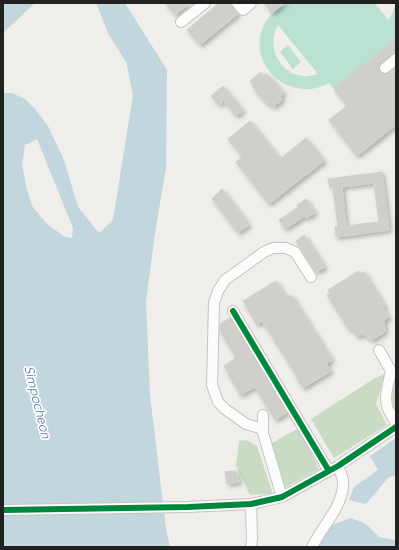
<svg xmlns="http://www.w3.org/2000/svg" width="399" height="550" font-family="Quicksand,sans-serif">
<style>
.forest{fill:#cadbc3}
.pitch{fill:#bbe1d3;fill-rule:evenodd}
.water{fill:#c2d6de;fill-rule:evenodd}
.building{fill:#d0cfcc;stroke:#d2d0cc;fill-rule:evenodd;filter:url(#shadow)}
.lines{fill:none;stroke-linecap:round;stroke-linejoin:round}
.minor-casing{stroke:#c5c4c2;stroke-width:12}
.minor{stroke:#fdfcfc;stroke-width:10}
.cycleway-casing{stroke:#fff;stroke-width:8}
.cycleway{stroke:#00873e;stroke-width:6}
.labels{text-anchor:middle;stroke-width:3.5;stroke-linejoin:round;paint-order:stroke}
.water-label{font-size:13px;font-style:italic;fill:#5474a0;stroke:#fff}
</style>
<defs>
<filter id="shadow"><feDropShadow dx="2.5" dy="2.5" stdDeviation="2" flood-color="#0004"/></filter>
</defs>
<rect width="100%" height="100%" fill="#efeeea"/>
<!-- forest -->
<path class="forest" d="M 396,371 L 396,414 L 394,412 L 390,390 Z
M 385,374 L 376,404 L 387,425 L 334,458 L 311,419 L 375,378 Z
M 299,428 L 319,469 L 284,488 L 270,444 Z
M 246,440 L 257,446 L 273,494 L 250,495 L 236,466 L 239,441 Z"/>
<!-- pitch -->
<path class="pitch" d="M 285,3 L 375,3 L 388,20 L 392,14 L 396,3 L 396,39 L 334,89 L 329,83 C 288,106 241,60 267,20 C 271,13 279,8 285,3 ZM 278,25 L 317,73 L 317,74 C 287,85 263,51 278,25 Z
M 288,45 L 301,62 L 293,69 L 280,52 Z"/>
<!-- water -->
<path class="water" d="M 3,3 L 35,3 L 3,33 Z
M 96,3 L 125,3 L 167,70 L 166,168 L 155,233 L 146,302 L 150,395 L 166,529 L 170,547 L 3,547 L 3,93 L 12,93 L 25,99 L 34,108 L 48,126 L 64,160 L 78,207 L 99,233 L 113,220 L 133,95 L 126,62 L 109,35 ZM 37,139 L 73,228 L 72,238 L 65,237 L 47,224 L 32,206 L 26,186 L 22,164 L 25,145 Z
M 396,438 L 396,476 L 389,477 L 366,504 L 349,500 L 354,487 L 378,470 L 370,456 Z
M 351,518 L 366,524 L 379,537 L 396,540 L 396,547 L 318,547 L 332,525 Z"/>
<!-- building -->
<path class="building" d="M 165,3 L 190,3 L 175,15 Z
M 219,3 L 229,3 L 238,14 L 200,45 L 187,30 Z
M 264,3 L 285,3 L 272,13 Z
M 396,39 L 396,53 L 392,54 L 381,63 L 379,69 L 380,72 L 386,74 L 396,67 L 396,125 L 357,156 L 329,120 L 347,106 L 334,89 Z
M 261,72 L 264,76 L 267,74 L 284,93 L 280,96 L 283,99 L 273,107 L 269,103 L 267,104 L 253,88 L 254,87 L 250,81 Z
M 223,86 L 243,111 L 236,116 L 224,101 L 219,105 L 211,96 Z
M 250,121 L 280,159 L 306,138 L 324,161 L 269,204 L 236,162 L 242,157 L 228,139 Z
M 382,172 L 389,230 L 336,237 L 335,227 L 338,227 L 333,188 L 330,188 L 328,179 ZM 374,183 L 379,222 L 346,226 L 342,187 Z
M 222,189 L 249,225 L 238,233 L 212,199 Z
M 306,199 L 315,213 L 306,218 L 305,216 L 285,229 L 279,220 L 298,207 L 297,205 Z
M 304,235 L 325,267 L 316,272 L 296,241 Z
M 359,271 L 361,274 L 364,272 L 385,307 L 383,308 L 389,317 L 384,320 L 385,332 L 372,340 L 362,334 L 357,337 L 352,328 L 349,330 L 327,295 L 330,293 L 328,290 Z
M 276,281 L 286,298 L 291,295 L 332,360 L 326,364 L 331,371 L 303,388 L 295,375 L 296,375 L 262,321 L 257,325 L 243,301 Z
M 230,318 L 287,413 L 275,420 L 255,387 L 240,395 L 224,366 L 236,358 L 220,331 L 220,324 Z
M 236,471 L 239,482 L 227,484 L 225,472 Z"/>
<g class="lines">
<defs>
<path id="minor" d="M 237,3 L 243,10 L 251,3
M 181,22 L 205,3
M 385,68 L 396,59
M 233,311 L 329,471
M 379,350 L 391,371 C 389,382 383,397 388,409 C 390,413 393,418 396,423
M 263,415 L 263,433 L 282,497
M 263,429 L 246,424 L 225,409 L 218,402 L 212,385 L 214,303 L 218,291 L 225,280 L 264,252 L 273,248 L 286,248 L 295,252 L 311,277
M 251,504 L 252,539 L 251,547
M 3,510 L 188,507 L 251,504 L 282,497 L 338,466 L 396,427
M 312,547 C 322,526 345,505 343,480 C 342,475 339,470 338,466"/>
</defs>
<!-- minor casing -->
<use href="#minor" class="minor-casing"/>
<!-- minor -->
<use href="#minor" class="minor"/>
<defs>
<path id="cycleway" d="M 233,311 L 329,471
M 3,510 L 188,507 L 251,504 L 282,497 L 338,466 L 396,427"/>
</defs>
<!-- cycleway casing -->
<use href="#cycleway" class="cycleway-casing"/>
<!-- cycleway -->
<use href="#cycleway" class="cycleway"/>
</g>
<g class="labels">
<!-- water labels -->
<g class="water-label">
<text transform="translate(38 402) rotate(76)" y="5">Simpocheon</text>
</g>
</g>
<!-- border -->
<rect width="399" height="550" fill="none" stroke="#212121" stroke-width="8"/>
</svg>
